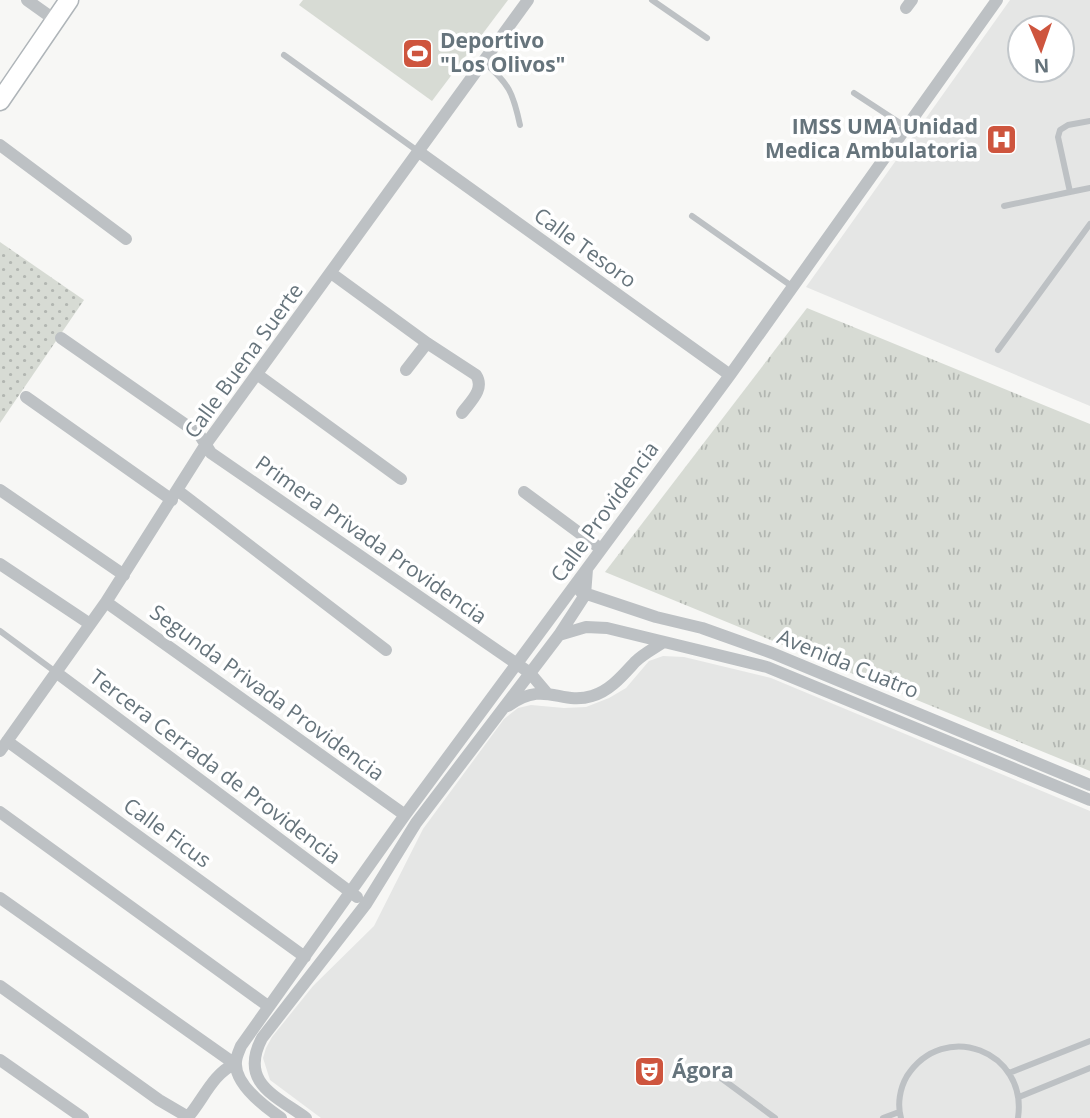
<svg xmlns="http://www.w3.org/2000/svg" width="1090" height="1118" font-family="'Open Sans',sans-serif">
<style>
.built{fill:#e5e6e5;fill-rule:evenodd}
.grass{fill:url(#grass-tufts)}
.park{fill:url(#park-dots)}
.pitch{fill:#d7dbd4}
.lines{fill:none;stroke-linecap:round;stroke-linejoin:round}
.secondary-casing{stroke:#afb5b9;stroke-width:21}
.lane{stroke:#bdc1c4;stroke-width:6}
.street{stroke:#bdc1c4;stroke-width:12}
.secondary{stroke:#fff;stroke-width:18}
.labels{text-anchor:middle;stroke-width:7;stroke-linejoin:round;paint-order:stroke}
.poi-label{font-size:21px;font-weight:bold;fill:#66747c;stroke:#fff;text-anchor:start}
.street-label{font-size:21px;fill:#66747c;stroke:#fff}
</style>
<defs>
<pattern id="grass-tufts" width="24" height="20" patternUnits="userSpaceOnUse" patternTransform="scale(1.75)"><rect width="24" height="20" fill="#d7dbd4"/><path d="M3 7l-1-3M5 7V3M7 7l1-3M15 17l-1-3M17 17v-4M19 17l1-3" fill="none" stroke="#b2b6b1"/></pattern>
<pattern id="park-dots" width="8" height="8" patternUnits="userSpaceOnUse" patternTransform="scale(1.75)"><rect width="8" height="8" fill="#d7dbd4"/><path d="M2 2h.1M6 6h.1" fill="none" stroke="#b2b6b1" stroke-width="1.8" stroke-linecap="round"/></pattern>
</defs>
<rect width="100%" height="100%" fill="#f7f7f5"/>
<!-- built -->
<path class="built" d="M 1010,0 L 1090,0 L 1090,406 L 806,287 ZM 1020,28 L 1062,28 L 1062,70 L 1020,70 Z
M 663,656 L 684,657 L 771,678 L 1090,811 L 1090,1118 L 321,1118 L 270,1080 L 263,1058 L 266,1048 L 272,1037 L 313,986 L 374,926 L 423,829 L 504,719 L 518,708 L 531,705 L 564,708 L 586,707 L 609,698 L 626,688 L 649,661 Z"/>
<!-- grass -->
<path class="grass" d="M 807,308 L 1090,424 L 1090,771 L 605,572 Z"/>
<!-- park -->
<path class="park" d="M 0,242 L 84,300 L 0,423 Z"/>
<!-- pitch -->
<path class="pitch" d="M 303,0 L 508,0 L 432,101 L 299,5 Z"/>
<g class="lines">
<defs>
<path id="secondary" d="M 0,101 L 69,0"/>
</defs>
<!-- secondary casing -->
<use href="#secondary" class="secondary-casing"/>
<!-- lane -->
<path class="lane" d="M 652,0 L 707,38
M 284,55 L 419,152
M 484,62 C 509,84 513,92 520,125
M 854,93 L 906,127
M 1070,192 L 1090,188
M 1004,206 L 1070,192 L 1058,137 L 1060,130 L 1068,125 L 1090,121
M 692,216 L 793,287
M 998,350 L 1090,224
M 0,631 L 57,673
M 1009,1073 L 1090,1041
M 721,1078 L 775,1118
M 1019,1097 L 1090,1068
M 883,1118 L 899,1112
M 901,1118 C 897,1104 900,1088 907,1076 C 944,1019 1028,1051 1018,1118"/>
<!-- street -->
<path class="street" d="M 27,0 L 55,20
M 906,8 L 912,0
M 0,145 L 126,239
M 419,152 L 730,375
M 331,273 L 427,343 L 476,375 C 485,389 471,401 462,413
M 61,338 L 199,434 L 211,453 L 530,673 L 546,692
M 406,370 L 427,343
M 258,375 L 401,479
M 26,397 L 172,500
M 0,490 L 124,575
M 177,490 L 386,650
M 524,492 L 601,549
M 0,564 L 90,624
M 581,592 L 656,617 L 702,628 L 772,653 L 1090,785
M 106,602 L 405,815
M 559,635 L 586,627 L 607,628 L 767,667 L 1090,800
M 57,673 L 357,897
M 508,706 C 545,679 560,706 592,696 C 610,691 623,675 635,662 C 643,654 653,649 662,643
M 7,741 L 305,957
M 0,751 L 106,602 L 206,444 L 528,0
M 0,812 L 268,1006
M 0,898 L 235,1064
M 0,986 L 159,1100 L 188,1117 C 203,1100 213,1073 235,1064
M 0,1060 L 83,1118
M 281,1118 C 265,1107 234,1084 236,1062 C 236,1057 239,1051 241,1046 L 405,815 L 730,375 L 997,0
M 306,1118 C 274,1095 239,1082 262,1038 L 366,904 L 416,823 L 559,635 L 585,595 L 587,569"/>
<!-- secondary -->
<use href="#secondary" class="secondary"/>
</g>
<!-- icons -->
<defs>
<symbol id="stadium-square" viewBox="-11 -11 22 22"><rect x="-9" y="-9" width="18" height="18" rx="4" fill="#ce553e" stroke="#fff"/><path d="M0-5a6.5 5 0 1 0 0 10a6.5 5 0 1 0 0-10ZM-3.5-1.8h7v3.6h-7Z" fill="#fff"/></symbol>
<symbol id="hospital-square" viewBox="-11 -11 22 22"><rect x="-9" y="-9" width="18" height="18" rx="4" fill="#ce553e" stroke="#fff"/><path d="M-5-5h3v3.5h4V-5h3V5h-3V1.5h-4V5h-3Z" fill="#fff"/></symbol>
<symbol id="theatre-square" viewBox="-11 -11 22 22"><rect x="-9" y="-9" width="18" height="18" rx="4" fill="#ce553e" stroke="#fff"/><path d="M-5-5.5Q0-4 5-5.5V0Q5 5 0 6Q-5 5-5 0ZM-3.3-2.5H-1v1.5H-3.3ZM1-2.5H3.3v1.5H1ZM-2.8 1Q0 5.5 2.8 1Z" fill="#fff"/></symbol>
</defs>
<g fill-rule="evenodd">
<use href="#stadium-square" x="400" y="36" width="35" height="35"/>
<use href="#hospital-square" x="984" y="122" width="35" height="35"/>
<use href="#theatre-square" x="632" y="1054" width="35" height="35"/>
</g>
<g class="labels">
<!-- poi labels -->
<g class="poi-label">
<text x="440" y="48">Deportivo<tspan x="440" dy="24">"Los Olivos"</tspan></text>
<text x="978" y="134" text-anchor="end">IMSS UMA Unidad<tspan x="978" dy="24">Medica Ambulatoria</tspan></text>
<text x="672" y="1078">Ágora</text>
</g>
<!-- street labels -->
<g class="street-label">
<text transform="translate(585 248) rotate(36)" y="7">Calle Tesoro</text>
<text transform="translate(244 361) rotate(-54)" y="7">Calle Buena Suerte</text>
<text transform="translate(605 512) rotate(-54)" y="7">Calle Providencia</text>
<text transform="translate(371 540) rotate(35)" y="7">Primera Privada Providencia</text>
<text transform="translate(848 664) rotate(22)" y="7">Avenida Cuatro</text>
<text transform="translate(267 693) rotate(36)" y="7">Segunda Privada Providencia</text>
<text transform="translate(215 767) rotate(37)" y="7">Tercera Cerrada de Providencia</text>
<text transform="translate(167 833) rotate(36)" y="7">Calle Ficus</text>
</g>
</g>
<!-- north arrow -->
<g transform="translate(1041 49) rotate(178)"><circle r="33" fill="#ffffff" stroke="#c2c7cb" stroke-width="2"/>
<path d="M0-5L12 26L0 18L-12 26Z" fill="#ce553e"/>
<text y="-10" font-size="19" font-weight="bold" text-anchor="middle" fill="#66747c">N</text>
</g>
</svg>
